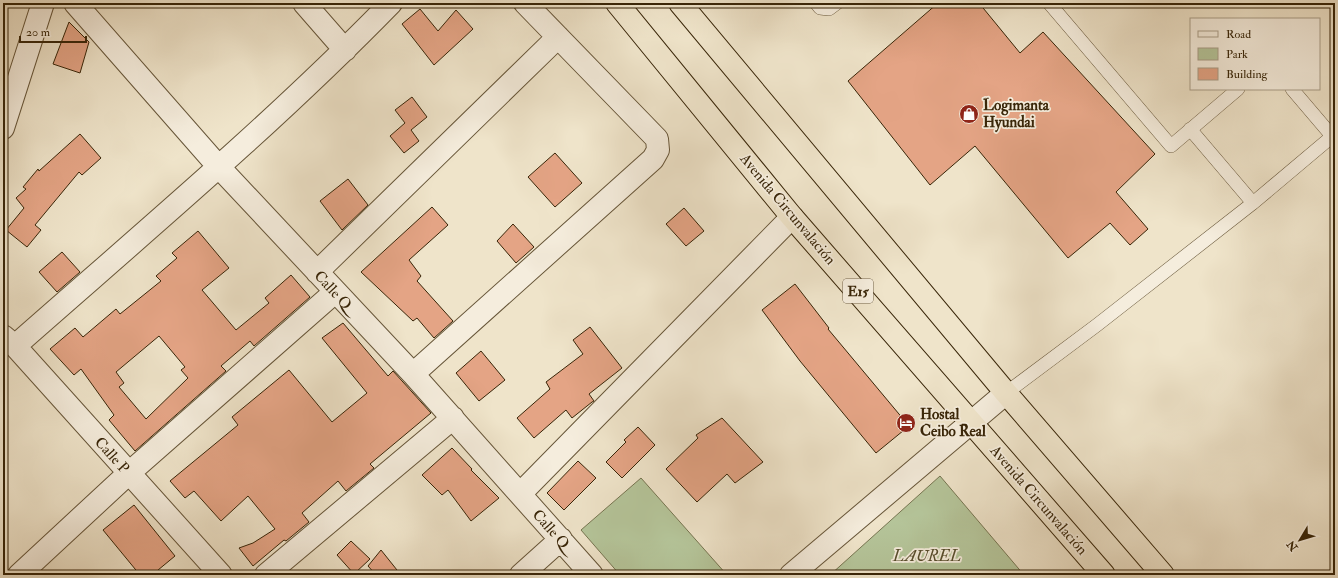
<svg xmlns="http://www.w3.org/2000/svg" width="1338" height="578" font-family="'IM FELL Double Pica',serif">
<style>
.green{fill:#b5c59a;stroke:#767551}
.building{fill:#e4a485;stroke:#382508;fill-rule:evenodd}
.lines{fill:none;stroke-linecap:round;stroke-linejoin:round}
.lane-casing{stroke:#665538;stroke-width:14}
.street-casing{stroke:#665538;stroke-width:24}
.highway-casing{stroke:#382508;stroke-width:24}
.lane{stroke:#f5eddd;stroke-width:13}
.street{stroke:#f5eddd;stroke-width:22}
.highway{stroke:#efe4ca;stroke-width:22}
.labels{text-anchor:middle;stroke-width:3.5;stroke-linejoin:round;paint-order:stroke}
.shield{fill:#f5eddd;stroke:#716148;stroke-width:1}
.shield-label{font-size:14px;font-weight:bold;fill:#382508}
.poi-label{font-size:15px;font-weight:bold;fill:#382508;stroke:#f5eddd;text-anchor:start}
.street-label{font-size:15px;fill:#382508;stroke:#f5eddd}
.park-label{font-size:15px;font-style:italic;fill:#574d2c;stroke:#f5eddd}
</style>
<rect width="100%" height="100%" fill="#efe4ca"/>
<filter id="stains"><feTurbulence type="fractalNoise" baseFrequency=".005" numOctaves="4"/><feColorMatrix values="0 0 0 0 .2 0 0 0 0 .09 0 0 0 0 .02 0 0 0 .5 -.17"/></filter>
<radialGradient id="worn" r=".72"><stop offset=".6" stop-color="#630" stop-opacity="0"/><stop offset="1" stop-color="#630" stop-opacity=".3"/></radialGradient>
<!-- green -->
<path class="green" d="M 940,476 L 1024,575 L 830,575 Z
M 641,478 L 727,575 L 620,575 L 581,530 Z"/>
<!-- building -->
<path class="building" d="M 938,3 L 979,3 L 1020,53 L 1043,32 L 1155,154 L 1116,192 L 1148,229 L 1130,245 L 1110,223 L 1068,258 L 975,146 L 930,185 L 848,81 Z
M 420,9 L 438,31 L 456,10 L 473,29 L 434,65 L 402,24 Z
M 69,22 L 89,42 L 80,73 L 53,64 Z
M 412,97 L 427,117 L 411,130 L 419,141 L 404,153 L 390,136 L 405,123 L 395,110 Z
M 80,134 L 101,158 L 82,175 L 79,172 L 35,225 L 41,230 L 27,247 L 6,230 L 24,208 L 16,198 L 26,189 L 23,187 L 38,169 L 39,171 Z
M 555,153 L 582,183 L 555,207 L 528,177 Z
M 348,179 L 368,205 L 342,230 L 320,201 Z
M 432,207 L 448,225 L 409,260 L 421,276 L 417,281 L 453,321 L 434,338 L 417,318 L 413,321 L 361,272 Z
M 684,208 L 704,231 L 686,246 L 666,224 Z
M 513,224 L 534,247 L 516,263 L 497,241 Z
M 198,231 L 229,268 L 202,290 L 236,330 L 269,303 L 265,298 L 291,275 L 310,297 L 254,346 L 250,341 L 221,366 L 226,371 L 135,451 L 109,420 L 114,415 L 81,369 L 74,375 L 50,349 L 75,328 L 83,337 L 116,309 L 120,314 L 161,281 L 156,276 L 177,258 L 172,253 ZM 159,336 L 185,367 L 181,370 L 188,378 L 146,419 L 119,387 L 124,383 L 116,372 Z
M 62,252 L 80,272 L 57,292 L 39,272 Z
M 795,284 L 829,328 L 828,329 L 909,426 L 876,453 L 800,361 L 762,310 Z
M 343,323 L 388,376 L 393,371 L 431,413 L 370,464 L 374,468 L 346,491 L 338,481 L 302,513 L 309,522 L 286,541 L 284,540 L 253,566 L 239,548 L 253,543 L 275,529 L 248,496 L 221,521 L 194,491 L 185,498 L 170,481 L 238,425 L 232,417 L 289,370 L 332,422 L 367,393 L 322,338 Z
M 590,327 L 622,368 L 589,394 L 594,401 L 592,402 L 572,418 L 566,410 L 534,438 L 517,418 L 550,389 L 546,382 L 583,354 L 573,340 Z
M 481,351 L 505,380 L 479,401 L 456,373 Z
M 722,418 L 763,462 L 735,483 L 727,474 L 697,502 L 666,469 L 698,438 L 696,435 Z
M 638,427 L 655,445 L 622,478 L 606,462 L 626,442 L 624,440 Z
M 452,448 L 472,469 L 471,470 L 499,498 L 471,521 L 448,490 L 442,495 L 422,475 Z
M 578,461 L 596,478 L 564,510 L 547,493 Z
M 134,505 L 175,556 L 152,575 L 140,575 L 103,530 Z
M 351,541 L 370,559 L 354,574 L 337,555 Z
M 381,550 L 401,575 L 376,575 L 368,566 Z"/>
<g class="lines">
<defs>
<path id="lane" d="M 816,3 L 820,8 L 829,9 L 837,3
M 1049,3 L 1171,146 L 1238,89
M 1292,89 L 1332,136
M 1190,129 L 1253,203
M 1006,393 L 1097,325 L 1253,203 L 1335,134"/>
<path id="street" d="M 75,3 L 218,166 L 413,374 L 592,575
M 304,3 L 345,50
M 3,128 L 43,3
M 317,272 L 558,37
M 3,336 L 15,346 L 221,575
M 15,346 C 142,234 273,124 391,3
M 413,374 L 653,159 L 658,150 L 657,139 L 525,3
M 520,494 L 792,217
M 19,575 L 129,473 L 335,292
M 266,575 L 453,418
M 521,575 L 561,539
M 791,575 L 1006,393"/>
<path id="highway" d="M 617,3 L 792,217 L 1104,575
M 680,3 L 1006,393 L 1163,575"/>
</defs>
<!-- lane casing -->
<use href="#lane" class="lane-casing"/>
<!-- street casing -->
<use href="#street" class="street-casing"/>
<!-- highway casing -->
<use href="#highway" class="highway-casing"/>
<!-- lane -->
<use href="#lane" class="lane"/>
<!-- street -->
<use href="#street" class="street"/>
<!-- highway -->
<use href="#highway" class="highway"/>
</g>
<!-- icons -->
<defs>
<symbol id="shop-disc" viewBox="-11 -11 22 22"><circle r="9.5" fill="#8f2418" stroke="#f5eddd"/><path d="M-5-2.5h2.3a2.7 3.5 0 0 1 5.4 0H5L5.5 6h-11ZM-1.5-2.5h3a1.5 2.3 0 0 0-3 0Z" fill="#fff"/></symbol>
<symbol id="hotel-disc" viewBox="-11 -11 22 22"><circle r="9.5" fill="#8f2418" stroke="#f5eddd"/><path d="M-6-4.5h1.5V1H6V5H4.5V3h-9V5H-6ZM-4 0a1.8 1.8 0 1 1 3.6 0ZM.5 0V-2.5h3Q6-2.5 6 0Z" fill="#fff"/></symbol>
</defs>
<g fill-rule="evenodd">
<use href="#shop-disc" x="958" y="103" width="22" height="22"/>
<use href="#hotel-disc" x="895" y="412" width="22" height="22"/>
</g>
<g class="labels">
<!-- shield labels -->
<rect class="shield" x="843" y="279" width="30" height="24" rx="3"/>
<g class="shield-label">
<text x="858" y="296">E15</text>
</g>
<!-- poi labels -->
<g class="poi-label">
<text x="983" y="110">Logimanta<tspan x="983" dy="17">Hyundai</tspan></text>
<text x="920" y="419">Hostal<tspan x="920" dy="17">Ceibo Real</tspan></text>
</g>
<!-- street labels -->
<g class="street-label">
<text transform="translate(788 209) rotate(50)" y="5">Avenida Circunvalación</text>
<text transform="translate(333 290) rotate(47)" y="5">Calle Q</text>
<text transform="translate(112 455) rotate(48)" y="5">Calle P</text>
<text transform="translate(1039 500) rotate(49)" y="5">Avenida Circunvalación</text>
<text transform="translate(551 529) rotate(48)" y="5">Calle Q</text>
</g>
<!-- park labels -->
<g class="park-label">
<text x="927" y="561">LAUREL</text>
</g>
</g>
<!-- margin -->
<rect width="1338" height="578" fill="none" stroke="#efe4ca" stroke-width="16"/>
<rect x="4" y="4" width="1330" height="570" fill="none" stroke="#382508" stroke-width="2"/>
<rect x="8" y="8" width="1322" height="562" fill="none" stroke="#382508"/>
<!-- legend -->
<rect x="1190" y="18" width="130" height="72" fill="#f5eddd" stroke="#a99d88"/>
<rect x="1198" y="31" width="20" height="6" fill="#f5eddd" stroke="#a99d88"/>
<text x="1226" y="38" font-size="12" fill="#382508">Road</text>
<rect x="1198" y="48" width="20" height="12" fill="#b5c59a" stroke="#a99d88"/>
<text x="1226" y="58" font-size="12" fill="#382508">Park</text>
<rect x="1198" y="68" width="20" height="12" fill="#e4a485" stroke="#a99d88"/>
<text x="1226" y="78" font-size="12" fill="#382508">Building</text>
<!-- north arrow -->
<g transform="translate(1300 540) rotate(232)" stroke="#f5eddd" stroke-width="3" paint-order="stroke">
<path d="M0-3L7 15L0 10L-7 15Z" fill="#382508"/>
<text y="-6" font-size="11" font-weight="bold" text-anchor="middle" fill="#382508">N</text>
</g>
<!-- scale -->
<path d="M20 36v6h66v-6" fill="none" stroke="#382508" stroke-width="2"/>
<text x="26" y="36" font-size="12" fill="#382508" stroke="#f5eddd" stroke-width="3" paint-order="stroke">20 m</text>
<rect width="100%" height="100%" filter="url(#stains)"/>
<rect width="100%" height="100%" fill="url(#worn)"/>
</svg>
